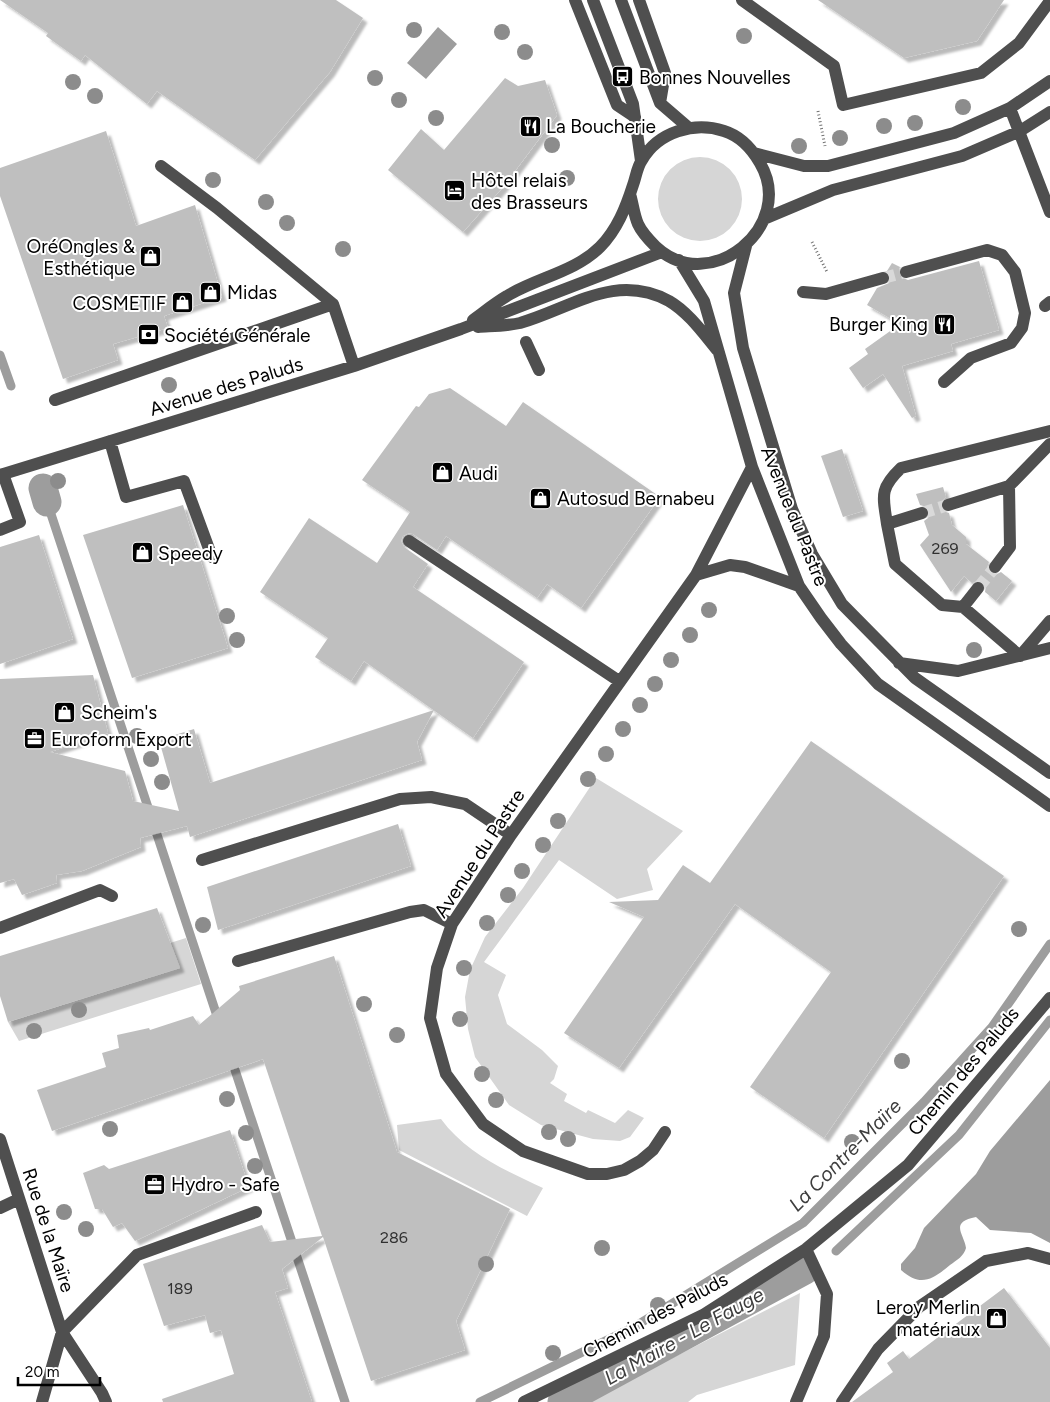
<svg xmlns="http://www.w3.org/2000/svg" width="1050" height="1402" font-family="Figtree,sans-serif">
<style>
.green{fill:#d6d6d6}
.water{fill:#9d9d9d}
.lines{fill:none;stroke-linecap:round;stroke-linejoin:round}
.stream{stroke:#9d9d9d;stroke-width:9}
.canal{stroke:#9d9d9d;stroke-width:29}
.building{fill:#bfbfbf;filter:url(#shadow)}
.minor-tunnel{stroke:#d9d9d9;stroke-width:12;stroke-dasharray:12 6;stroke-linecap:butt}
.path{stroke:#717171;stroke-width:3;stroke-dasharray:1 2.5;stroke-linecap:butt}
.minor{stroke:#4f4f4f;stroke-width:12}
.tree{fill:#8c8c8c}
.labels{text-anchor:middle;stroke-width:4;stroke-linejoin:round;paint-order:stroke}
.number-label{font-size:16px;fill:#303030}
.poi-label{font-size:19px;fill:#000;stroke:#fff;text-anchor:start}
.street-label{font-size:19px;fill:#000;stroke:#fff}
.water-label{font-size:20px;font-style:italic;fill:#3e3e3e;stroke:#fff}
</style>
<defs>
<filter id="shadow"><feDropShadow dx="4.5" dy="4.5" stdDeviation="1" flood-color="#0004"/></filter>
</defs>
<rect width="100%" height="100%" fill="#fff"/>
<!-- green -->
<path class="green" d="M658 199a42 42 0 1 1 84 0a42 42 0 1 1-84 0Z
M 596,778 L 683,831 L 647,869 L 653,890 L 617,899 L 559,860 L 484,962 L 506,975 L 498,995 L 507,1024 L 542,1050 L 558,1066 L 554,1079 L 550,1083 L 567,1094 L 564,1101 L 586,1113 L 588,1110 L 615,1123 L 628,1110 L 644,1118 L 630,1137 L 620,1141 L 593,1139 L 541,1125 L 509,1105 L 475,1057 L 468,1029 L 465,997 L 470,970 L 485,937 L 523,888 Z
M 186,938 L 201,984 L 19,1041 L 8,1022 L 179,968 L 170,943 Z
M 441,1119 C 466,1153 506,1171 543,1188 L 527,1216 L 399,1150 L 397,1125 Z
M 800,1293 L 795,1365 L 697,1395 L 688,1402 L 586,1402 Z"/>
<!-- water -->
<path class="water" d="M 438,27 L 457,44 L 426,79 L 407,63 Z
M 1050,1080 L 1050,1243 L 1031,1233 L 990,1230 L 976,1217 C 949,1222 964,1234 966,1248 C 964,1256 957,1260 950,1265 C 933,1279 921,1288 901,1270 L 901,1264 L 915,1248 L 924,1228 L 976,1174 L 990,1151 Z"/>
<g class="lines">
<!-- stream -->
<path class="stream" d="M 0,355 L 11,386
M 47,502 L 219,1022
M 231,1058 L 345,1402
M 836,1251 L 959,1135 L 1050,1020
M 480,1402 L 634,1327 L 803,1223 L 924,1102 L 992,1027 L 1050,944"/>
<!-- canal -->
<path class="canal" d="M 43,488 L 47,502
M 562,1402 L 805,1270"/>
</g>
<!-- building -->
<path class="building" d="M 0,0 L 336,0 L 363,18 L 330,72 L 255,160 L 157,91 L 147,104 L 85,55 L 81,61 L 46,36 L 48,33 Z
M 818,0 L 1004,0 L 977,41 L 904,58 Z
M 505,78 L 518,86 L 545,80 L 557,115 L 503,187 L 463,232 L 388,170 L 421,129 L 444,150 Z
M 106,131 L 136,226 L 195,205 L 222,297 L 164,316 L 168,328 L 113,344 L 118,360 L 63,379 L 0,196 L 0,168 Z
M 979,261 L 999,330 L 951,344 L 953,351 L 902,366 L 916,416 L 912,418 L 883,374 L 863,388 L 849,368 L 868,354 L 865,349 L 900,324 L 867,305 L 877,288 L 889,283 L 891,276 L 887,271 L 892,263 L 900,267 L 900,277 L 908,280 Z
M 450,388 L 506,426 L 523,402 L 660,497 L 581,608 L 547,584 L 537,598 L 446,536 L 437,550 L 413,534 L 409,533 L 403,536 L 401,541 L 404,547 L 428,564 L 413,587 L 524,662 L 473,738 L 364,661 L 351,681 L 315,657 L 328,638 L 260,592 L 309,518 L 377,563 L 410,512 L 362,480 L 416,406 L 419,407 L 429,394 Z
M 842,449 L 863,511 L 843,517 L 821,456 Z
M 943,487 L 946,497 L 940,503 L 940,508 L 943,511 L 949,513 L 952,525 L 966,537 L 966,544 L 989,562 L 987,567 L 990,573 L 995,575 L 1001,572 L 1012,581 L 996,601 L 985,592 L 986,585 L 983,581 L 979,580 L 972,583 L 964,576 L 951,592 L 920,545 L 929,535 L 924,521 L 928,518 L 930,511 L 927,507 L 920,505 L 916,494 Z
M 183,505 L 228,648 L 132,678 L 83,535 Z
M 39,535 L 73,639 L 0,664 L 0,547 Z
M 93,675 L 108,733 L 50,752 L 125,771 L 133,801 L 179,811 L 159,740 L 194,729 L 210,783 L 434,710 L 417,742 L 422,760 L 190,837 L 187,826 L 140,838 L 141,847 L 82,871 L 56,875 L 57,883 L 22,895 L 14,879 L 0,883 L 0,679 Z
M 811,741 L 1004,876 L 824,1138 L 750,1087 L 831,972 L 735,904 L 619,1068 L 564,1033 L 644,917 L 609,902 L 658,900 L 683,865 L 710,883 Z
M 398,824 L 411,866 L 218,930 L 207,887 Z
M 157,908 L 180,968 L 8,1022 L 0,996 L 0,956 Z
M 334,956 L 397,1152 L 510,1209 L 456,1321 L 465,1350 L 371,1381 L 323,1237 L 282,1269 L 288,1288 L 275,1292 L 312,1402 L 163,1402 L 162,1399 L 234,1374 L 221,1330 L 210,1333 L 205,1315 L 164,1326 L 143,1264 L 262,1225 L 270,1242 L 322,1236 L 263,1059 L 52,1131 L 37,1090 L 106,1067 L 102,1053 L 119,1048 L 117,1035 L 149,1028 L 150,1030 L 193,1016 L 199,1025 L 240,990 L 239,986 Z
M 230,1130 L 249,1187 L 135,1241 L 122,1223 L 113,1227 L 102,1209 L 95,1209 L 83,1173 L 104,1165 L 109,1169 Z
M 1004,1288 L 1050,1348 L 1050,1402 L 852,1402 L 893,1372 L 887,1363 L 903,1351 L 909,1359 Z"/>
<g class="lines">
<!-- minor-tunnel -->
<path class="minor-tunnel" d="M 883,278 L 906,272
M 922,513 L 948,505
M 978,588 L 995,567"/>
<!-- path -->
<path class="path" d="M 818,111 L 825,146
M 812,242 L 827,272"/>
<!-- minor -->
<path class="minor" d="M 575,0 L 617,105 L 635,117
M 593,0 L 633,104 L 641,161
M 621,0 L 660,103 L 689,128
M 639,0 L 665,73 L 660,103
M 742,0 L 834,66 L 843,105 L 981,73 L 1019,43 L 1050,1
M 1010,108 L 1050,212
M 754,153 L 804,166 L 828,166 L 954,133 L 1010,108 L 1050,81
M 161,166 L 217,208 L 333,304
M 764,219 L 833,190 L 962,156 L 1020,131 L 1050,112
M 746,246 L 734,293 L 743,348 L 792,509 L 812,554 L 842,604 L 915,678 L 1050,773
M 679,260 L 704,301 L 752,467 L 799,586 L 821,618 L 841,644 L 878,684 L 1050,806
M 906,272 L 987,250 L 1002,255 L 1015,272 L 1025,313 L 1022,328 L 1011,343 L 971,358 L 944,382
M 803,292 L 826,294 L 883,278
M 1045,306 L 1050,302
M 473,320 C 484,312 495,303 507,296 C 536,278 575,272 600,247 C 617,230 626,207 633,185 C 636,177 637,167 642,160 C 658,132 694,121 724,131 C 740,136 752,149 760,163 C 797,226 710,297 656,247 C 649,240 642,233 638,224 C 634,215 633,204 630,194
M 478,327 C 492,326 507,326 520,323 C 572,308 615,272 669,301 C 688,312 703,333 717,350
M 526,342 L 539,370
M 55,400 L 333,304 L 354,366
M 110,441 L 126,497 L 184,481 L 212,557
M 0,475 L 354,366 L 461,329 L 662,252
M 948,505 L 1009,486 L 1050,444
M 922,513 L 887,524 L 895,564 L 942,605 L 963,607
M 887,524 C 883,496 879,489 901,468 L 1050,431
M 0,530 L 20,522 L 3,474
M 409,541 L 619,681
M 995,567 L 1010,547 L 1009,486
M 696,575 L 730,565 L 745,567 L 799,586
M 978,588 L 963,607 L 1020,656 L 1050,621
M 899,663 L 958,671 L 1050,648
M 202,860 L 400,799 L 431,797 L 465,804 L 511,835
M 0,928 L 100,890 L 112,896
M 238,961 L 410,912 L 424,910 L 452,924
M 665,1132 L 653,1150 L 640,1161 L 624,1170 L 607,1174 L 588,1174 L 523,1151 L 483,1124 L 446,1074 L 430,1018 L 437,968 L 452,924 L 511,835 L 696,575 L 752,467
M 0,1139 L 62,1332 L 102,1393 L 106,1402
M 0,1208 L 19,1199
M 42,1402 L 62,1332 L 137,1255 L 256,1212
M 524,1402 L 703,1315 L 806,1249 L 908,1165 L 1050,998
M 796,1402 L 824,1336 L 827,1294 L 806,1249
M 842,1402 L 878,1349 L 919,1307 L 986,1261 L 1028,1253 L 1050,1259"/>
</g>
<!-- trees -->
<g class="tree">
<circle cx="414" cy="30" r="8"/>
<circle cx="502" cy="32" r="8"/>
<circle cx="744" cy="36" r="8"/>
<circle cx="525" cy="52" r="8"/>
<circle cx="375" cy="78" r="8"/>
<circle cx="73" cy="82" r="8"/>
<circle cx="95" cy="96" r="8"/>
<circle cx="399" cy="100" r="8"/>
<circle cx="963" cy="107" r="8"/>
<circle cx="436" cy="118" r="8"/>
<circle cx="915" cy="123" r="8"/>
<circle cx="884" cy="126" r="8"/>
<circle cx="840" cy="138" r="8"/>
<circle cx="552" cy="145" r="8"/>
<circle cx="799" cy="146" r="8"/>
<circle cx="567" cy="178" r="8"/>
<circle cx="213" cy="180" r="8"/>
<circle cx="266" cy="202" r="8"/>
<circle cx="287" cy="223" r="8"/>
<circle cx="343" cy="249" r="8"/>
<circle cx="169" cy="385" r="8"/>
<circle cx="58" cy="481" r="8"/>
<circle cx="709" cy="610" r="8"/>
<circle cx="227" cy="616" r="8"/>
<circle cx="690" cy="635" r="8"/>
<circle cx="237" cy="640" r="8"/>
<circle cx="974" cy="650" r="8"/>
<circle cx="671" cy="660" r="8"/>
<circle cx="655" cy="684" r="8"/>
<circle cx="640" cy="705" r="8"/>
<circle cx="623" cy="729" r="8"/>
<circle cx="137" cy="736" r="8"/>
<circle cx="606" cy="754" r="8"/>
<circle cx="151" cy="759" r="8"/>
<circle cx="588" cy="779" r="8"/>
<circle cx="162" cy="782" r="8"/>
<circle cx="558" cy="821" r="8"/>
<circle cx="543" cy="845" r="8"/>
<circle cx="522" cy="871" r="8"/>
<circle cx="508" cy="895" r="8"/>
<circle cx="487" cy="923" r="8"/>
<circle cx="203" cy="925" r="8"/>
<circle cx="1019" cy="929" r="8"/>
<circle cx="464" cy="968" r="8"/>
<circle cx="364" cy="1004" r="8"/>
<circle cx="79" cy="1010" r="8"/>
<circle cx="460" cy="1019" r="8"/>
<circle cx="34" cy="1031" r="8"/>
<circle cx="397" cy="1035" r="8"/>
<circle cx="902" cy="1061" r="8"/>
<circle cx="482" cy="1074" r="8"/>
<circle cx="227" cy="1099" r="8"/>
<circle cx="496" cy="1100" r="8"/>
<circle cx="110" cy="1129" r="8"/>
<circle cx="549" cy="1132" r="8"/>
<circle cx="246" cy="1133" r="8"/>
<circle cx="568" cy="1139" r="8"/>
<circle cx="852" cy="1142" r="8"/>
<circle cx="255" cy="1166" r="8"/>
<circle cx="64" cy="1212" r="8"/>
<circle cx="86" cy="1229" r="8"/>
<circle cx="602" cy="1248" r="8"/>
<circle cx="486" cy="1264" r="8"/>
<circle cx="658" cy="1305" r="8"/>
<circle cx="553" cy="1353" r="8"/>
</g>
<!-- icons -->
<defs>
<symbol id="bus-square" viewBox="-11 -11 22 22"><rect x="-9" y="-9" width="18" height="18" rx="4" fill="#000" stroke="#fff"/><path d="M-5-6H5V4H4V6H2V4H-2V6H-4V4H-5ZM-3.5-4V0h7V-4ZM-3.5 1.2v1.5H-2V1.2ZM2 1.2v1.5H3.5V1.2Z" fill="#fff"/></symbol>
<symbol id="restaurant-square" viewBox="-11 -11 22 22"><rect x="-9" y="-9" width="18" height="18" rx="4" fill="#000" stroke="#fff"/><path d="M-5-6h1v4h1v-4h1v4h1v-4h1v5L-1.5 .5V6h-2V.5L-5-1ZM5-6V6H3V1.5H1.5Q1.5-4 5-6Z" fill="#fff"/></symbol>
<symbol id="hotel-square" viewBox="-11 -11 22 22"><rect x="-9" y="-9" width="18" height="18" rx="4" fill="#000" stroke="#fff"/><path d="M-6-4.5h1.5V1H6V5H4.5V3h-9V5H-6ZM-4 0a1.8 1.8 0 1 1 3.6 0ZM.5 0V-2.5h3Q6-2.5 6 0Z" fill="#fff"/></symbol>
<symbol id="shop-square" viewBox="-11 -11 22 22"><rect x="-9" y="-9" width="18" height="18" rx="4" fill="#000" stroke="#fff"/><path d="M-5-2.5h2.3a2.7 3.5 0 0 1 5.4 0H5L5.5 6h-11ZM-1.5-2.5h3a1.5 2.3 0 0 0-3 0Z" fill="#fff"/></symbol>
<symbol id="bank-square" viewBox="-11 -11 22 22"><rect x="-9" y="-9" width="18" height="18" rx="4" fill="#000" stroke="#fff"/><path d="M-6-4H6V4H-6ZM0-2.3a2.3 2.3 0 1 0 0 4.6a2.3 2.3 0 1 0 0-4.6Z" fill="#fff"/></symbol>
<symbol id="office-square" viewBox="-11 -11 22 22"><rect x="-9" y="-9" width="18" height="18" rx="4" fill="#000" stroke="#fff"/><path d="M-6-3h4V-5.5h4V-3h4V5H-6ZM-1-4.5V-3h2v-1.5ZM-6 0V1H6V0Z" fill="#fff"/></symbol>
</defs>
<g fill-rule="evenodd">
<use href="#bus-square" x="610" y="64" width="25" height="25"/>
<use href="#restaurant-square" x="518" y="114" width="25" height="25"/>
<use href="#hotel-square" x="442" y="178" width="25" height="25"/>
<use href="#shop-square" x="138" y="244" width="25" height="25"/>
<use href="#shop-square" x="198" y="280" width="25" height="25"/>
<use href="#shop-square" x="170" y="290" width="25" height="25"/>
<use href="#restaurant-square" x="932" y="312" width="25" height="25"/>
<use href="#bank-square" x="136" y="322" width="25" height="25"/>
<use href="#shop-square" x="430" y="460" width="25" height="25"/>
<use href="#shop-square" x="528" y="486" width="25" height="25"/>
<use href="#shop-square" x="130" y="540" width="25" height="25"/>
<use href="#shop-square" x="52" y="700" width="25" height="25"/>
<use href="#office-square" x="22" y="726" width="25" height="25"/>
<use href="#office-square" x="142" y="1172" width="25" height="25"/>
<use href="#shop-square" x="984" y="1306" width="25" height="25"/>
</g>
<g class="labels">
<!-- number labels -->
<g class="number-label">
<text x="945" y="554">269</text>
<text x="394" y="1243">286</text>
<text x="180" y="1294">189</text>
</g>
<!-- poi labels -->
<g class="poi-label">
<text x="639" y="84">Bonnes Nouvelles</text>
<text x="546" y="133">La Boucherie</text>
<text x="471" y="187">Hôtel relais<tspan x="471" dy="22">des Brasseurs</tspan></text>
<text x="135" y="253" text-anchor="end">OréOngles &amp;<tspan x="135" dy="22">Esthétique</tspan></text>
<text x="227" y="299">Midas</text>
<text x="166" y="310" text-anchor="end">COSMETIF</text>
<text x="928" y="331" text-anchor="end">Burger King</text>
<text x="164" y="342">Société Générale</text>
<text x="459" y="480">Audi</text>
<text x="557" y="505">Autosud Bernabeu</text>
<text x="158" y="560">Speedy</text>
<text x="81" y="719">Scheim's</text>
<text x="51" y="746">Euroform Export</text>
<text x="171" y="1191">Hydro - Safe</text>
<text x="980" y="1314" text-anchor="end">Leroy Merlin<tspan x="980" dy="22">matériaux</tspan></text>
</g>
<!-- street labels -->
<g class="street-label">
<text transform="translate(226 386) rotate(-17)" y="7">Avenue des Paluds</text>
<text transform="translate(795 516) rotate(68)" y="7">Avenue du Pastre</text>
<text transform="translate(479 853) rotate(-57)" y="7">Avenue du Pastre</text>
<text transform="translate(963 1071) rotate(-50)" y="7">Chemin des Paluds</text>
<text transform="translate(49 1230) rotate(72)" y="7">Rue de la Maïre</text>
<text transform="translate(655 1315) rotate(-28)" y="7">Chemin des Paluds</text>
</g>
<!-- water labels -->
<g class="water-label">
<text transform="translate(845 1155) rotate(-45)" y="7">La Contre-Maïre</text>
<text transform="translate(684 1336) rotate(-29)" y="7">La Maïre - Le Fauge</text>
</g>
</g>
<!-- scale -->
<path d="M18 1377v8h82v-8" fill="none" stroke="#000000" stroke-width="2.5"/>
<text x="25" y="1377" font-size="15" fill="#000000" stroke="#ffffff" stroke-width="4" paint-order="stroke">20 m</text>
</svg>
